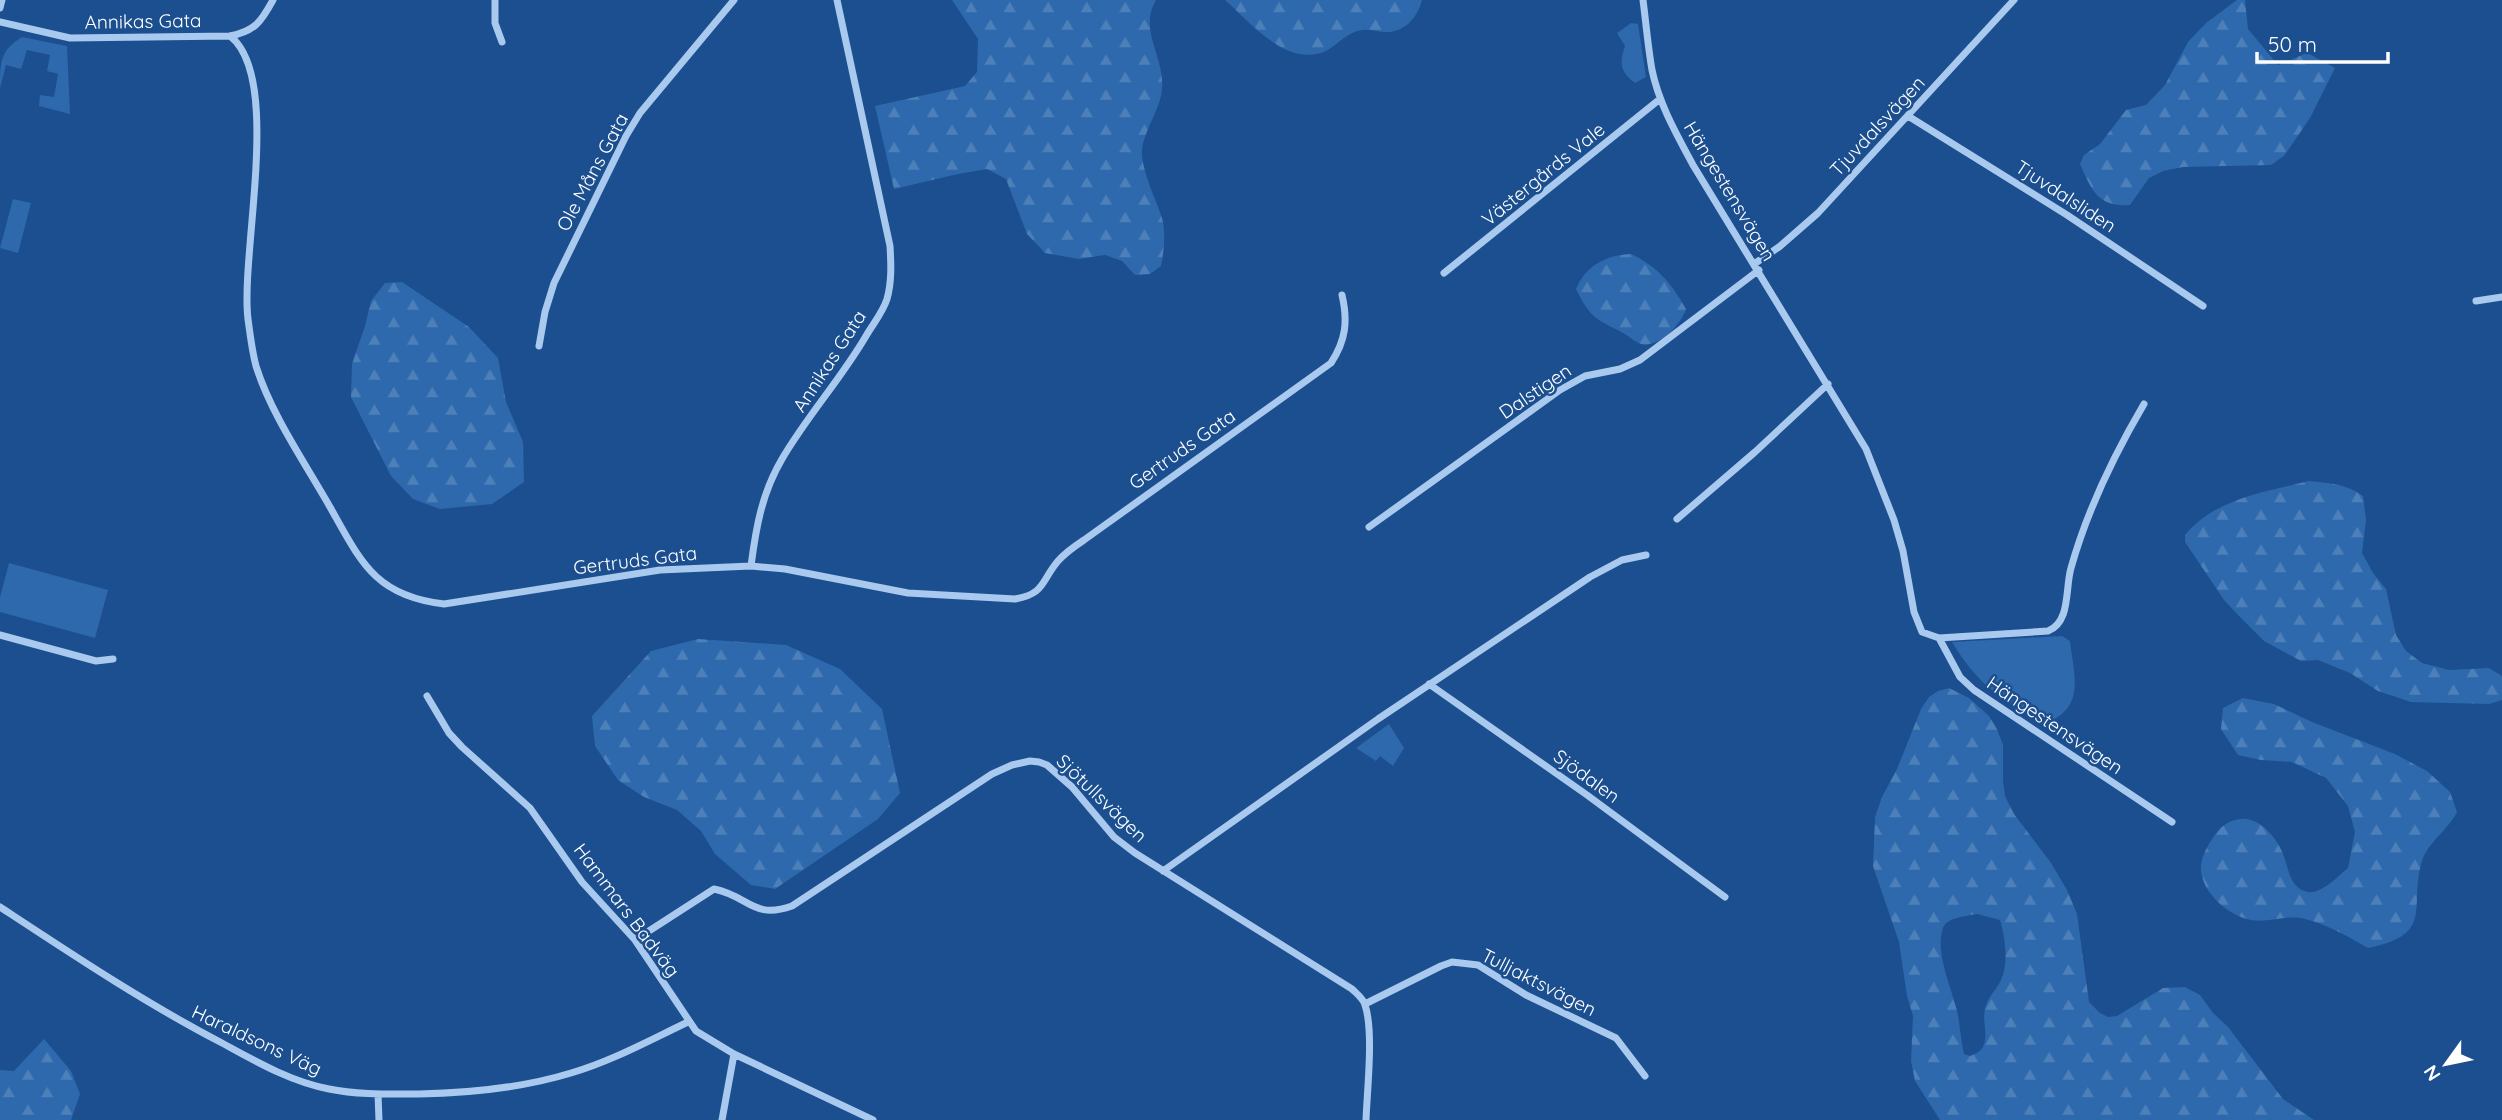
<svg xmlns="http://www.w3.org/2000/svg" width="2502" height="1120" font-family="Quicksand,sans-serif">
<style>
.green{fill:#2e69ad}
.forest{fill:url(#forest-firs);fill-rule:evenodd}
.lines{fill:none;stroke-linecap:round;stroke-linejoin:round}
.street{stroke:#a9c9ee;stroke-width:7}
.labels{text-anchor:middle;stroke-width:5;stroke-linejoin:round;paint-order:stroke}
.street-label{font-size:19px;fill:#fff;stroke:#1b4f8f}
</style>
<defs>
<pattern id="forest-firs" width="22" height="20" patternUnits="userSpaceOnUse" patternTransform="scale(1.75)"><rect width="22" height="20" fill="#2e69ad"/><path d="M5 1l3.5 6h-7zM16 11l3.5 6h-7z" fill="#4d80b9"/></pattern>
</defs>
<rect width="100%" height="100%" fill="#1b4f8f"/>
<!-- green -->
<path class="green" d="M 1631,23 L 1638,24 L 1646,77 L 1635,83 C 1620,72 1619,63 1625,46 L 1617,33 Z
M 22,37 L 67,46 L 70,114 L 39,106 L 40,95 L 54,97 L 58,74 L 47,71 L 50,55 L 27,50 L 21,69 L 6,65 L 0,88 C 0,63 0,50 22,37 Z
M 13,199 L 31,203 L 18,253 L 0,248 Z
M 9,563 L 108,590 L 95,638 L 0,612 L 0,597 Z
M 2062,636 L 2070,641 C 2074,675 2086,709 2045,723 C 2001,700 1978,685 1952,642 Z
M 1389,724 L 1404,748 L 1393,766 L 1380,756 L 1376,761 L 1356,748 Z"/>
<!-- forest -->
<path class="forest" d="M 952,0 L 1156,0 C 1138,31 1165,56 1162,89 C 1161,109 1140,136 1142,156 C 1145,179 1155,197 1162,218 C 1166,233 1164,251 1161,266 L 1150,274 L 1135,275 L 1122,261 L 1105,255 L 1079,259 L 1045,253 L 1027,234 L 1006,179 L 987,169 L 958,174 L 894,189 L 875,106 L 965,86 L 977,72 L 978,39 Z
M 1225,0 L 1422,0 C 1417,18 1405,33 1384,32 C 1377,32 1370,29 1363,30 C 1346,31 1335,49 1321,53 C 1283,64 1249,21 1225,0 Z
M 2237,0 L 2245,0 L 2248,29 L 2278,65 L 2307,53 L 2335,68 L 2310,118 L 2284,156 L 2271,165 L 2183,167 L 2163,171 L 2149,178 L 2130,205 C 2099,207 2092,192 2080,164 L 2084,155 L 2100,144 L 2126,110 L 2146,105 L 2165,85 L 2188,42 L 2206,23 Z
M 1631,254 C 1657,266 1672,284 1686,309 C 1681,324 1660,348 1641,344 C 1635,342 1629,336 1623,333 C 1595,318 1591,319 1576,289 C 1586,265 1607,255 1631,254 Z
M 402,282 L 469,327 L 498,358 L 506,402 L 523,442 L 524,482 L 492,504 L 440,509 L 413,499 L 391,476 L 351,397 L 352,364 L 365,326 L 371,301 L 385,283 Z
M 2309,481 C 2329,483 2347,484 2363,496 L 2366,520 L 2362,553 L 2373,573 L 2386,589 L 2396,635 L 2406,651 L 2422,663 L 2449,670 L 2489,668 L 2502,676 L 2502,700 L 2489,704 L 2411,702 L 2378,691 L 2350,673 L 2318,660 L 2301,661 L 2264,641 L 2239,616 L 2224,600 L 2185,542 L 2185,535 C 2216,498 2265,492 2309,481 Z
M 698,639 L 786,645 L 840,669 L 882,709 L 900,793 L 878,819 L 775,889 L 751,885 L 715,854 L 701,831 L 677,810 L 644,797 L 618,780 L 595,746 L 592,716 L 651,651 Z
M 1949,688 L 1969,698 L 1989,716 L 1997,729 L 2003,745 L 2003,781 L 2005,796 L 2014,814 L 2051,863 L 2067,890 L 2077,914 L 2089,1002 L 2100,1013 L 2108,1017 L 2117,1016 L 2163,988 L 2185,987 L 2200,995 L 2213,1013 L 2228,1027 L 2283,1099 L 2314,1120 L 1940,1120 L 1915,1081 L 1911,1061 L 1913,1016 L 1907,996 L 1899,942 L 1873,866 L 1875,817 L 1882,797 L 1897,769 L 1921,709 L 1929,697 L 1938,691 ZM 1977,914 L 2000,920 C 2005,937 2009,963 2001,980 C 1997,989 1987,998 1985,1009 C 1981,1026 1995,1049 1970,1056 L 1964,1054 C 1961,1041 1960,1028 1958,1015 C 1953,991 1934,952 1943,928 C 1947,917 1967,916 1977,914 Z
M 2243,698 L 2274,704 L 2312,722 L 2395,754 L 2427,771 L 2450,792 L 2457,812 C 2448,830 2428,842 2422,861 C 2408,908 2436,934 2368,948 C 2349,937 2326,924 2305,919 C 2287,914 2269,923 2251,920 C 2229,916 2202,893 2201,870 C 2200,857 2210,841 2218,831 C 2224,824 2231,820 2241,819 C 2259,817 2277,838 2283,854 C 2289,868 2289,888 2308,892 C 2322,894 2338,876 2348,868 L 2355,832 L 2348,806 L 2326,778 L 2292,762 L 2261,760 L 2238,755 L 2221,729 L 2223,708 Z
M 44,1039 L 71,1071 L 80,1094 L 71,1120 L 0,1120 L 0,1070 L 14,1071 Z"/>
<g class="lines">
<!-- street -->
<path class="street" d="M 495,0 L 495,23 L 502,42
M 1643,0 C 1646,23 1648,47 1652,70 C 1659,104 1677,135 1693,165 L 1866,449 L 1894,520 L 1903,551 L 1914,612 L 1922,632 L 1939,638 L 2048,631 C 2071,622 2065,588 2071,568 C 2087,511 2114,455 2144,404
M 0,8 L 2,0
M 0,22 L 70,38 L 230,36 C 255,31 261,22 273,0
M 230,36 C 283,77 240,254 248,319 C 250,334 252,351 256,366 C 271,414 305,463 330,507 C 361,562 375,596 444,604 L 660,570 L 751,566 L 785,569 L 908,593 L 1015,599 C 1045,594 1041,581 1058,561 C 1065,553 1075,546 1084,540 L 1331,363 C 1346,340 1348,321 1342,295
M 1908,116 L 2067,215 L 2203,306
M 1754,264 L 1779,247 L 1818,213 L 2014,0
M 1444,273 L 1660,99
M 2476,301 L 2502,297
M 539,346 L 545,312 L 554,283 L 626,136 L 640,113 L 734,0
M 1677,519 L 1755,452 L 1828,384
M 1369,527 L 1560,390 L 1585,376 L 1620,369 L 1640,360 L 1759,270
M 751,566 C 756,527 762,493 782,459 C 807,416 841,379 866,336 C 873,324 883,312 887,299 C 892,281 891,263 890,246 L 837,0
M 0,635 L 96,661 L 113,659
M 1939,638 L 1960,677 L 1974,690 L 2172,822
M 1429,684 L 1587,795 L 1725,897
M 427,696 L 449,733 L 462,747 L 530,808 L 582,882 L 635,940 L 696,1031 L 734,1054 L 873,1120
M 1163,871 L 1378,719 L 1590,577 L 1622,560 L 1646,555
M 0,907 C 73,955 145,1003 222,1043 C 255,1061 291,1082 329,1089 C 358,1095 389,1094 419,1094 C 470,1093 522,1088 571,1073 C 612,1061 650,1040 688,1022
M 635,940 L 714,889 C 749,896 753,920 792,906 L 992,774 L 1012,765 L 1030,761 L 1039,762 L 1047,765 L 1072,787 L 1114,837 L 1135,853 L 1352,989 C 1357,994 1363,998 1365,1005 C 1374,1031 1367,1091 1366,1120
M 1365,1004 L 1441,966 L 1452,962 L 1478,965 L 1526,995 L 1616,1038 L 1645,1076
M 378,1094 L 379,1120
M 722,1120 L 734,1054"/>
</g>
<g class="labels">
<!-- street labels -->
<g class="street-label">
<text transform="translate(143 21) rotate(-1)" y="7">Annikas Gata</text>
<text transform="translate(1877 126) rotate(-47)" y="7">Tjuvdalsvägen</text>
<text transform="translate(592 172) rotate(-62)" y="7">Ole Måns Gata</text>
<text transform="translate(1543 174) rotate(-39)" y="7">Västergårds Vale</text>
<text transform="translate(1730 191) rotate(59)" y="7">Hängestensvägen</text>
<text transform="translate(2066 196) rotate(33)" y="7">Tjuvdalsliden</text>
<text transform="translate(829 361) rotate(-57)" y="7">Annikas Gata</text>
<text transform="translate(1535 391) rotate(-34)" y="7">Dalstigen</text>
<text transform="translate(1182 449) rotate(-35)" y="7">Gertruds Gata</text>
<text transform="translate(635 560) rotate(-7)" y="7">Gertruds Gata</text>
<text transform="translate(2055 725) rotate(34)" y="7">Hängestensvägen</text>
<text transform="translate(1587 776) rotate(36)" y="7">Sjödalen</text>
<text transform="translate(1102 798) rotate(44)" y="7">Sjötullsvägen</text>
<text transform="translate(627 910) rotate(53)" y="7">Hammars Badväg</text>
<text transform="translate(1539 982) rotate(27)" y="7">Tulljaktsvägen</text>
<text transform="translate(257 1040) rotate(25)" y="7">Haraldsons Väg</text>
</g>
</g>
<!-- north arrow -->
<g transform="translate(2446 1064) rotate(237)" stroke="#1b4f8f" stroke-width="5" paint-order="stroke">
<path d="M0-5L12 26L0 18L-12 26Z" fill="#ffffff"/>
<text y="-10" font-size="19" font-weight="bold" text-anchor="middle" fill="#ffffff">N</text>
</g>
<!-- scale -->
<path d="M2257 52v10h131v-10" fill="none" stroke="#ffffff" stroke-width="3.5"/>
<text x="2268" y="52" font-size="21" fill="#ffffff" stroke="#1b4f8f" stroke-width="5" paint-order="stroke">50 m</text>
</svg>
